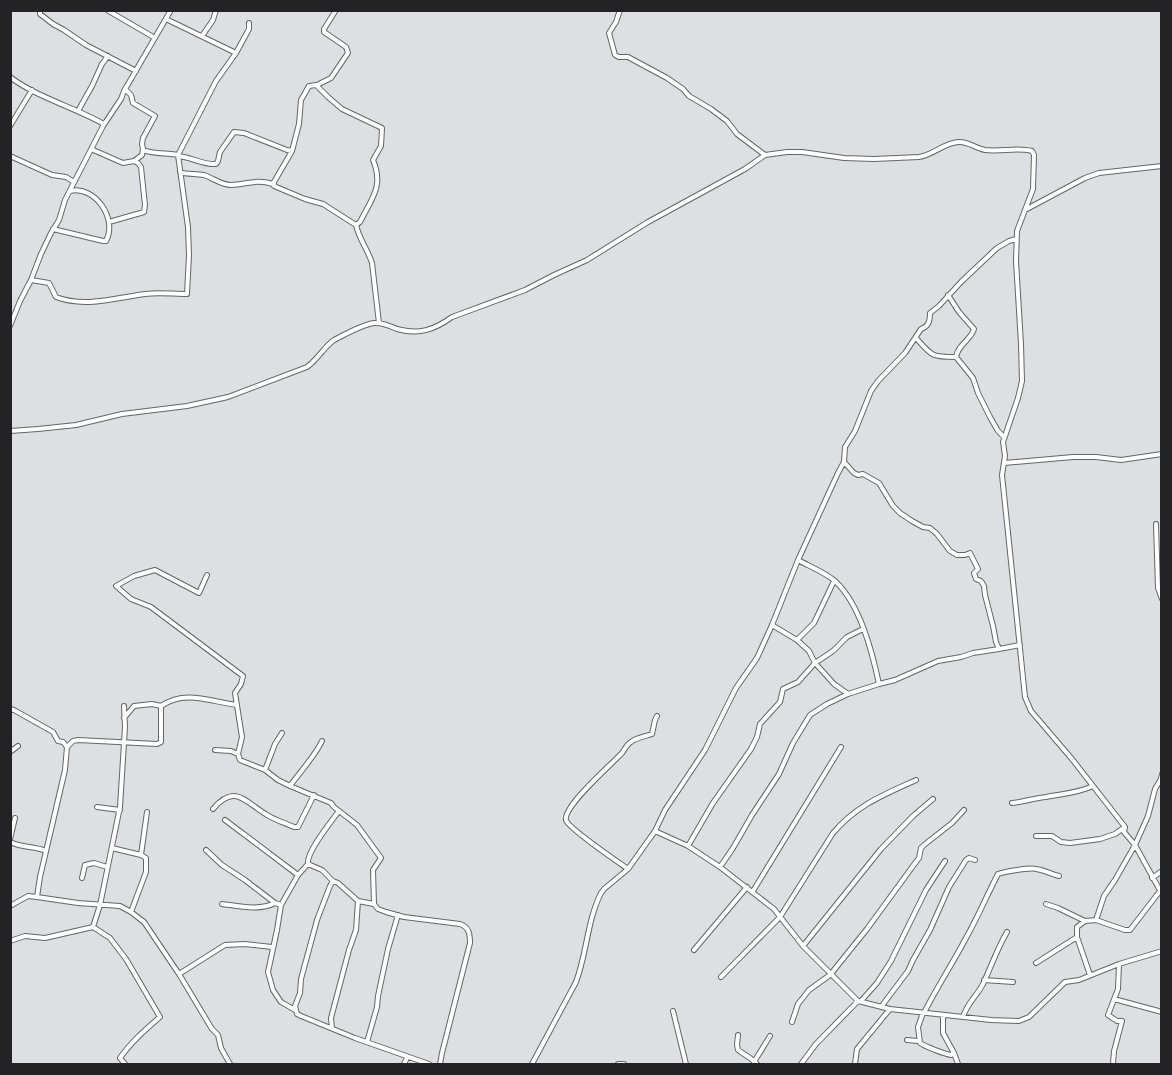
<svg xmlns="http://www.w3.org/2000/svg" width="1172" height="1075" font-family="'Titillium Web',sans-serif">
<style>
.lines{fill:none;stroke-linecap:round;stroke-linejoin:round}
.minor-casing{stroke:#646569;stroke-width:6}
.minor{stroke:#fff;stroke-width:4}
</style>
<rect width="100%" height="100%" fill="#dddfe3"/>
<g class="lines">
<defs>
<path id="minor" d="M 40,10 L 40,14 L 53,24 L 64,30 L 86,45 L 136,71
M 107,10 L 155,38
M 620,10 L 616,22 L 609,33 L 615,55 L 619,57 L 628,57 L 667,78 L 683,89 L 689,96 L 711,109 L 727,121 L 737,134 L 765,155
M 202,36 L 213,20 L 216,10
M 236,53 L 249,29 L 249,23
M 10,77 C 38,98 74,107 104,124
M 317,85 L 331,78 L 348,53 L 346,47 L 324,32 L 324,29 L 336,10
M 78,111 L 92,86 L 102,64 L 108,56
M 10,126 L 32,90
M 91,149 L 123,163 L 134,161 L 142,155 L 143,149 L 142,144 L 143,138 L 155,116 L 133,103 L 131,95 L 125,89
M 143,150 C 152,154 167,153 178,155
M 292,151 L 274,182 L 274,186 L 305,199 L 323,204 L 356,225
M 10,156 L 52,175 L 66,177 L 74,182
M 178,156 C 191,157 203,165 216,164 L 218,161 L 220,152 L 234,132 L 244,133 L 287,150 L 292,151 L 299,124 L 301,100 L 309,86 L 316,85 L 328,97 L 342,109 L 382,128 L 381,146 L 373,160 C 384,186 372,198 360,222 L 356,225 C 359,239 368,250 372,263 L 379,323
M 180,172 C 187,175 196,173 204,175 C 213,178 221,185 231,185 C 248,184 256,179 273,184
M 1025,210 L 1085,178 L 1099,173 L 1162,166
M 109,222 L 144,212 L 145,205 L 141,167 L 138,163 L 134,161
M 53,229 L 103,241 L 106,241 C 118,219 95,185 70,191
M 31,280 L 49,283 L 56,297 C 85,308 115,298 145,294 C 159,292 173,294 187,294 L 189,255 L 188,227 L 178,155 L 216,81 L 236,53 L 166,19
M 948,295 L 959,312 L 974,329 C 971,340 958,344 956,357 L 973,378 L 978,393 L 990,417 L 998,431 L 1004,437
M 10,326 L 20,301 L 31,280 L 41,254 L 51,233 L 59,220 L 65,200 L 103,126 L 121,99 L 124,91 L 171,10
M 916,338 C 932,356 931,357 956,357
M 10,431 L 38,429 L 76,425 L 122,414 L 187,406 L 228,397 L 307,367 C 318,359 324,347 334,340 C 346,334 361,325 374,323 C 382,322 390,326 397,329 C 419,335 434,330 452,317 L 525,290 L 554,275 L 587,260 L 648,222 L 745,169 L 765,155 L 787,152 L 802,152 L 844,158 L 874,159 L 919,157 C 933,155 944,143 958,142 C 968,141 975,148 985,150 C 1001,152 1017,147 1032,151 L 1034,155 L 1033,189 L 1017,231 L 1016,261 L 1021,344 L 1022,381 L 1018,398 L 1003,442 L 1005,456 L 1002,475 L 1025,697 L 1031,711 L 1072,759 L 1125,827 L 1124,832 L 1135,845 L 1162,894
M 844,462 L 854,473 L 858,475 L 863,474 L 879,483 L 893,506 L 900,513 L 912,521 L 923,527 L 930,528 L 937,534 L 950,551 L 957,555 L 965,555 L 970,553 L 978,569 L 974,573 L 976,579 L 981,581 L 984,586 L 985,595 L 993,626 L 996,642 L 999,649 L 1020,645
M 1004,463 L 1073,457 L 1096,457 L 1121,460 L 1162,454
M 1156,524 L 1158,588 L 1162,599
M 798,560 C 809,566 826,573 835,581 C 860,604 872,651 879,684
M 207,575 L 199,593 L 155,570 L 134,576 L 116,586 L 131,599 L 151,607 L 243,676 L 241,684 L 235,693 L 242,737 L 238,754
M 772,625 L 797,640 L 809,651 L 815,663 L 834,684 L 848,694
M 797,640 L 814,623 L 834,581
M 161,706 C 186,689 211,702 237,705
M 10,709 L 14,710 L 53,732 L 58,741 L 63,742 L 67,747
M 215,750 L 231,751 L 238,754 L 240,760 L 265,770 L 278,780 L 290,786 L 331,803 L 334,807 L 357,825 L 381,858 L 373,870 L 374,904
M 10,752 L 18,746
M 265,770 L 275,744 L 282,733
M 290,786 C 300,772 315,756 322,741
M 1012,803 C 1023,802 1035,798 1046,797 C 1062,794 1078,793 1093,786
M 97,807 L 120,810
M 213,809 C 235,783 245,802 267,815 C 275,820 285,823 294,827 L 298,827 L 314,795
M 225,820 L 298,875
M 655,831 L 688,846 L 720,867 L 774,909 L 803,946 L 858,1001 L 890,1009 L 991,1020 L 1019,1021 L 1029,1017 L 1065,982 L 1079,980 L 1119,964 L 1162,951
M 1036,836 L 1052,836 L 1061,842 L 1070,843 L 1100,839 L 1115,834 L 1125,827
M 10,839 L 15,818
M 10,842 C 22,848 35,846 46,851
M 688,846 L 713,803 L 751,749 L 757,737 L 760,724 L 780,702 L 783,689 L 798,682 L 815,663 L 833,651 L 847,637 L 863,629
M 112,848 L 141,855 L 146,858 L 146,872 L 131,912
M 206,850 L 222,865 L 245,880 L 275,903
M 141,855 L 147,812
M 720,867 L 733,848 L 752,815 L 779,774 L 793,743 L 810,715 L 827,704 L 848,694 L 879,684 L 895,680 L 938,661 L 961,657 L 973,653 L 999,649
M 628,869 C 618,862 568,828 566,820 C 563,806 612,764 622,753 C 625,749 627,744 631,742 C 635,738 647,736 652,734 L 655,720 L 657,716
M 82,878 L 85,865 L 94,863 L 107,867
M 1152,878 L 1162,871
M 333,881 L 322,870 L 308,864 C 306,852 331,822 339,811
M 753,891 L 841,747
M 37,897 L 40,877 L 65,770 L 67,747 L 73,741 L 78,740 L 157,744 L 161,742 L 161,706 L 152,704 L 134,706 L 124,718
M 222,904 C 238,906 260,911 275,903 L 281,905
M 1046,904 L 1058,908 L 1085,921 L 1096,920 L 1125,930 L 1130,930 L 1160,891
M 10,906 L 28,896 L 37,897 L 78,903 L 120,906 L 131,912 L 144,922 L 179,974 L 212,1029 L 218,1035 L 221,1048 L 230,1064
M 1096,920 L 1104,896 L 1115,880 L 1135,845 L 1148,816 L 1155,789 L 1161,779 L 1162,774
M 1085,921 L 1077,927 L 1077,937 L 1090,975
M 93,927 L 100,905 L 120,807 L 125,727 L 124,706
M 10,941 L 25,936 L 45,938 L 93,927 L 110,938 L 126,959 L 160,1017 C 145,1030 131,1042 120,1058 L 125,1064
M 803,946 L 881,849 L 913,816 L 933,799
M 694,950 L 747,887
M 1036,963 L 1077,937
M 179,974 L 225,945 L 245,944 L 272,947
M 721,977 L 780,917 L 833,833 C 857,805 883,795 916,780
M 984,980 L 1013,982
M 1114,999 L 1162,1012
M 861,1001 L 877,983 L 891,961 L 926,890 L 945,861
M 881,1007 L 908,971 L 913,960 L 930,930 L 949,887 L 966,860 L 969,858 L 975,860
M 295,1010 L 281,1002 L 273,990 L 268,972 L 277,930 L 281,905 L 298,875 L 308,864
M 673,1011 L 686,1064
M 923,1013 L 918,1027 L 920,1043 C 926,1047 945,1054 951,1055 L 954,1053 L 958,1064
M 924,1013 C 937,987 953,963 966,938 C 978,917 987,895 998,874 C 1003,872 1031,867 1036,869 C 1044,870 1051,874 1059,876
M 943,1015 L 943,1033 L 954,1053
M 963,1017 C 967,1003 977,996 983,984 C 991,967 997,949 1007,932
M 792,1022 L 798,1004 L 809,990 L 830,975 L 867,929 L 913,866 L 919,858 L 921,848 L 924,845 L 952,823 L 964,810
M 332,1028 L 331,1018 L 349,950 L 356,930 L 358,901
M 738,1035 L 737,1045 L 738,1050 L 750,1058 L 757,1064
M 907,1040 L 918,1041
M 367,1042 L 377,1007 L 378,996 L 388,949 L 398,915
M 754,1062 L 770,1036
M 404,1064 L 407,1058
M 429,1064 L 355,1038 L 301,1016 L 297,1014 L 295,1006 L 300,993 L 301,979 L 317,920 L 330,886 L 333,881 L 338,883 L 358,901 L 374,904 L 378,909 L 386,912 L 404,917 L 460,924 C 469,927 470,934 470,943 L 442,1053 L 440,1064
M 532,1064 L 576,982 C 587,953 587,921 601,893 L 604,889 L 628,869 L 655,831 L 665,810 L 705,750 L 736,688 L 757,658 L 772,625 L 798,560 L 838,473 L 844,462 L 845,447 L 855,431 L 871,391 L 878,381 L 905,353 L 921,329 C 929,326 930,321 930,313 L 939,306 L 961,282 L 997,248 L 1009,241 L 1016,239
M 618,1064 L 624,1064
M 801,1064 L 816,1044 L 858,1001
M 855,1064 L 857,1049 L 890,1009
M 1113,1064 L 1114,1051 L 1122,1021 L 1117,1021 L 1108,1015 L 1118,989 L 1119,964"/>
</defs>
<!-- minor casing -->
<use href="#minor" class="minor-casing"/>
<!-- minor -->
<use href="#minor" class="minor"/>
</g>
<!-- border -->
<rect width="1172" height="1075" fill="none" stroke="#232325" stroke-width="24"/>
</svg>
